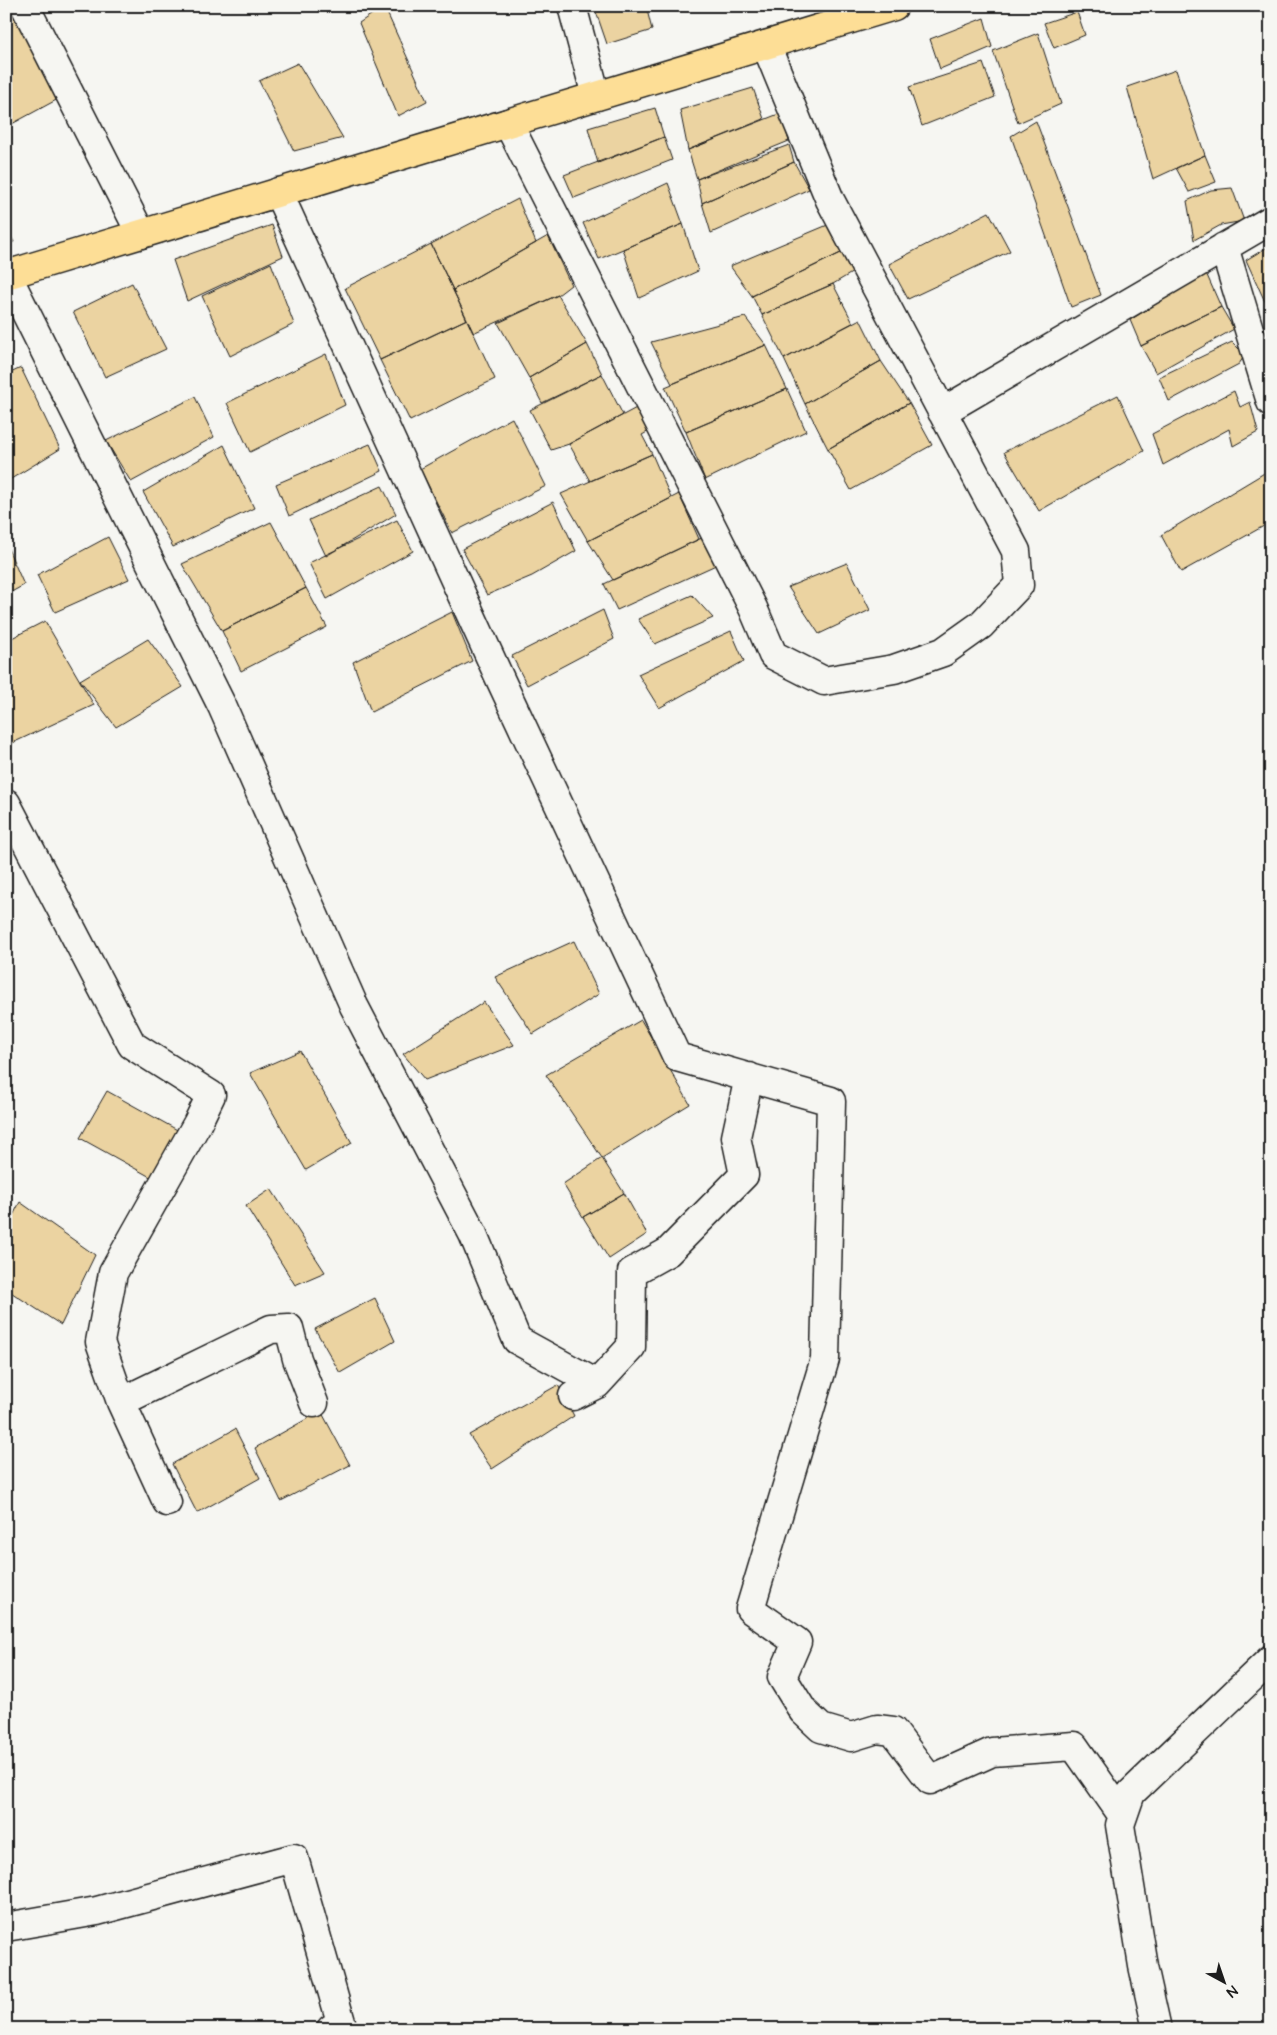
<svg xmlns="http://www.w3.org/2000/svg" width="1277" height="2035" font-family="'Architects Daughter',sans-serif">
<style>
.building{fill:#ebd3a1;stroke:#1c1c1c}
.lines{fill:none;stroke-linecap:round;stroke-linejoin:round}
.minor-casing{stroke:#1c1c1c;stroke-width:31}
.highway-casing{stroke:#1c1c1c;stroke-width:31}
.minor{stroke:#f6f6f2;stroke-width:28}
.highway{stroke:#fdde96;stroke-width:28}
</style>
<rect width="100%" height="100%" fill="#f6f6f2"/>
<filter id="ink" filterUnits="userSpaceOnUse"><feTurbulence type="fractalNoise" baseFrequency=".02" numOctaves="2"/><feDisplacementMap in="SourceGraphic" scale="10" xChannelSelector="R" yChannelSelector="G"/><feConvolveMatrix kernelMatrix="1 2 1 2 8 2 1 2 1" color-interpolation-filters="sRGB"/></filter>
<g filter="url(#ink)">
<!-- building -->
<path class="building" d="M 384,6 L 427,101 L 398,116 L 359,23 Z
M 594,6 L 646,6 L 652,30 L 607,44 Z
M 13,10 L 60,98 L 10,125 L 6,116 L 6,14 Z
M 1077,12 L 1085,35 L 1054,48 L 1044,23 Z
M 984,18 L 992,47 L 940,69 L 930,39 Z
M 1038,33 L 1061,104 L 1018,123 L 993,51 Z
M 298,63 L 343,138 L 294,151 L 259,81 Z
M 983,63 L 995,97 L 922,126 L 909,87 Z
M 1176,70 L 1205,155 L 1153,179 L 1127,87 Z
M 753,88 L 764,119 L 688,150 L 680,110 Z
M 655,108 L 664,137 L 598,163 L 588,128 Z
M 781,113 L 789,141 L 697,179 L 688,150 Z
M 1036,121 L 1101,295 L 1071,307 L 1011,136 Z
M 664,137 L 672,160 L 574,198 L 564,175 Z
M 789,145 L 794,162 L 702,203 L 697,179 Z
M 1205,155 L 1216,182 L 1189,192 L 1176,168 Z
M 794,162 L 809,189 L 711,233 L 702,203 Z
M 668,183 L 683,224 L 599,259 L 583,223 Z
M 1232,188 L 1244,221 L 1221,225 L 1194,240 L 1187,201 L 1211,190 Z
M 518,199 L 536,243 L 453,290 L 431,244 Z
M 989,212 L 1010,251 L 908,299 L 889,264 Z
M 683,224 L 698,271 L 639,298 L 623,249 Z
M 830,224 L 847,250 L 752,296 L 730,266 Z
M 272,225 L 283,256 L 187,301 L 173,260 Z
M 6,227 L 14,242 L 6,244 Z
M 548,236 L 571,285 L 558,295 L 473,333 L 453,290 Z
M 431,244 L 467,319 L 380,360 L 345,288 Z
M 1271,245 L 1271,304 L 1267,306 L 1246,260 Z
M 847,250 L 855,271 L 833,284 L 762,315 L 752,296 Z
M 271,263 L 294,324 L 230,356 L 202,296 Z
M 1206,273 L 1221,307 L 1141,346 L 1130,320 Z
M 132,283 L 166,349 L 105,377 L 73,312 Z
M 833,284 L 853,323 L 784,359 L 762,315 Z
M 558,295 L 587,344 L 529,378 L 498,323 Z
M 1221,307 L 1234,329 L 1156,373 L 1141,346 Z
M 745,317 L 766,345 L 672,384 L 651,342 Z
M 467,319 L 495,379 L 410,421 L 380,360 Z
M 860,319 L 881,361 L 805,404 L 784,359 Z
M 1232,342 L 1245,355 L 1239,364 L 1169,401 L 1159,377 Z
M 587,344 L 602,374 L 542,403 L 529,378 Z
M 766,345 L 787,389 L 686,432 L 665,387 Z
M 326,354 L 345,405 L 250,452 L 227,403 Z
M 881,361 L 909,403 L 828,449 L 805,404 Z
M 21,368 L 60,449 L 6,482 L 6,375 Z
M 602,374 L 623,415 L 569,444 L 551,450 L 530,410 Z
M 787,389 L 806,431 L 705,480 L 686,432 Z
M 1234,391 L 1240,407 L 1250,402 L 1258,432 L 1233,446 L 1229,429 L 1163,465 L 1152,434 Z
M 1118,395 L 1144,451 L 1039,511 L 1004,452 Z
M 195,397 L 214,437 L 131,482 L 106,441 Z
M 909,403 L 932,445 L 851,490 L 828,449 Z
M 640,406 L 651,430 L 642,435 L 652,454 L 590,481 L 569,444 Z
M 512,418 L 546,486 L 452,533 L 420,469 Z
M 370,444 L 382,471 L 289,516 L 276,484 Z
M 224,445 L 254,508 L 173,547 L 143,492 Z
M 652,454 L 671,498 L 588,541 L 561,494 Z
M 1271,469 L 1271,522 L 1181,572 L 1161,535 Z
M 382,486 L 396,514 L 326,556 L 309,520 Z
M 679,494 L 699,539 L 613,580 L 588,541 Z
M 553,502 L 576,551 L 532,576 L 487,595 L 462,549 Z
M 397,520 L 413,551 L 327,599 L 309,563 Z
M 271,522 L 306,588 L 222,631 L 182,564 Z
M 706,536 L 718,564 L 617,610 L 604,584 Z
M 108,537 L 129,579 L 55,612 L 37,575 Z
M 6,544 L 24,585 L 6,595 Z
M 847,563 L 870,610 L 819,634 L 788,587 Z
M 306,588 L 327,627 L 241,671 L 222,631 Z
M 692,595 L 713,618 L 655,644 L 638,619 Z
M 603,610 L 614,639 L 527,685 L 512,656 Z
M 452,612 L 472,661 L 371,712 L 353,662 Z
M 45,621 L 94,705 L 6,746 L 6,641 Z
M 731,631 L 744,661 L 659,708 L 638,674 Z
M 148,639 L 183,687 L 116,727 L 80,680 Z
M 574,941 L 599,994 L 533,1034 L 495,977 Z
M 484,1002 L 514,1045 L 425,1080 L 403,1054 Z
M 641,1020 L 690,1104 L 602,1158 L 546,1075 Z
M 300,1051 L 352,1143 L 306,1170 L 250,1073 Z
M 107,1091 L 190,1137 L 163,1184 L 80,1138 Z
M 602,1158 L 624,1193 L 583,1217 L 563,1184 Z
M 271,1189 L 325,1272 L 295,1285 L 246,1206 Z
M 624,1193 L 647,1234 L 609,1259 L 583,1217 Z
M 20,1202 L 95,1255 L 61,1325 L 6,1289 L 6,1229 Z
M 375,1298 L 395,1341 L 340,1373 L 315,1329 Z
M 558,1385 L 574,1416 L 492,1469 L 469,1435 Z
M 321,1411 L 350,1465 L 281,1501 L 255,1448 Z
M 235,1429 L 260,1478 L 197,1513 L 172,1464 Z"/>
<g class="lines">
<defs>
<path id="minor" d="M 25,6 L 141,234
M 572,6 L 596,96
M 508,123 L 753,608 L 773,655 L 824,681 L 894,669 L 943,652 L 981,625 L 1019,585 L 1016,551 L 830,200 L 766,45
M 278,192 L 501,681 L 677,1057 L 831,1101 L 825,1359 L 750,1609 L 797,1642 L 782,1677 L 803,1711 L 821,1728 L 851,1737 L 877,1729 L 893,1731 L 930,1780 L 992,1752 L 1074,1746 L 1123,1816
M 1224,247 L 1271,402
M 7,275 L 222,706 L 354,1006 L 473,1234 L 517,1340 L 597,1384
M 942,412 L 1271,220
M 6,803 L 132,1045 L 211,1095 L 197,1124 L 113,1273 L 100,1342 L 121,1402 L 167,1502
M 573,1396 L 597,1384 L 631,1347 L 632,1272 L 668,1252 L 744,1175 L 736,1137 L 749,1077
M 121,1402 L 271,1329 L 289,1328 L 297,1359 L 314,1403
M 6,1927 L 97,1911 L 294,1858 L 341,2022 L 331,2029
M 1157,2029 L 1143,1966 L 1120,1825 L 1131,1793 L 1271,1659"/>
<path id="highway" d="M 6,275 L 894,6"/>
</defs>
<!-- minor casing -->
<use href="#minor" class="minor-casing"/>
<!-- highway casing -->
<use href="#highway" class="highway-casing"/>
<!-- minor -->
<use href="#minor" class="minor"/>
<!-- highway -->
<use href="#highway" class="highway"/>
</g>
</g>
<!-- margin -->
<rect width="1277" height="2035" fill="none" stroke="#f6f6f2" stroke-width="25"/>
<rect x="12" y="12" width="1252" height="2010" fill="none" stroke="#1c1c1c" stroke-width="2" filter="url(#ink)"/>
<!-- north arrow -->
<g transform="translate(1224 1982) rotate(140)" stroke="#f6f6f2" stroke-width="4" paint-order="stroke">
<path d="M0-4L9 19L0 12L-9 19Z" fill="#1c1c1c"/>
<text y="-8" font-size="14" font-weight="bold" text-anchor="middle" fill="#1c1c1c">N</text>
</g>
</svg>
